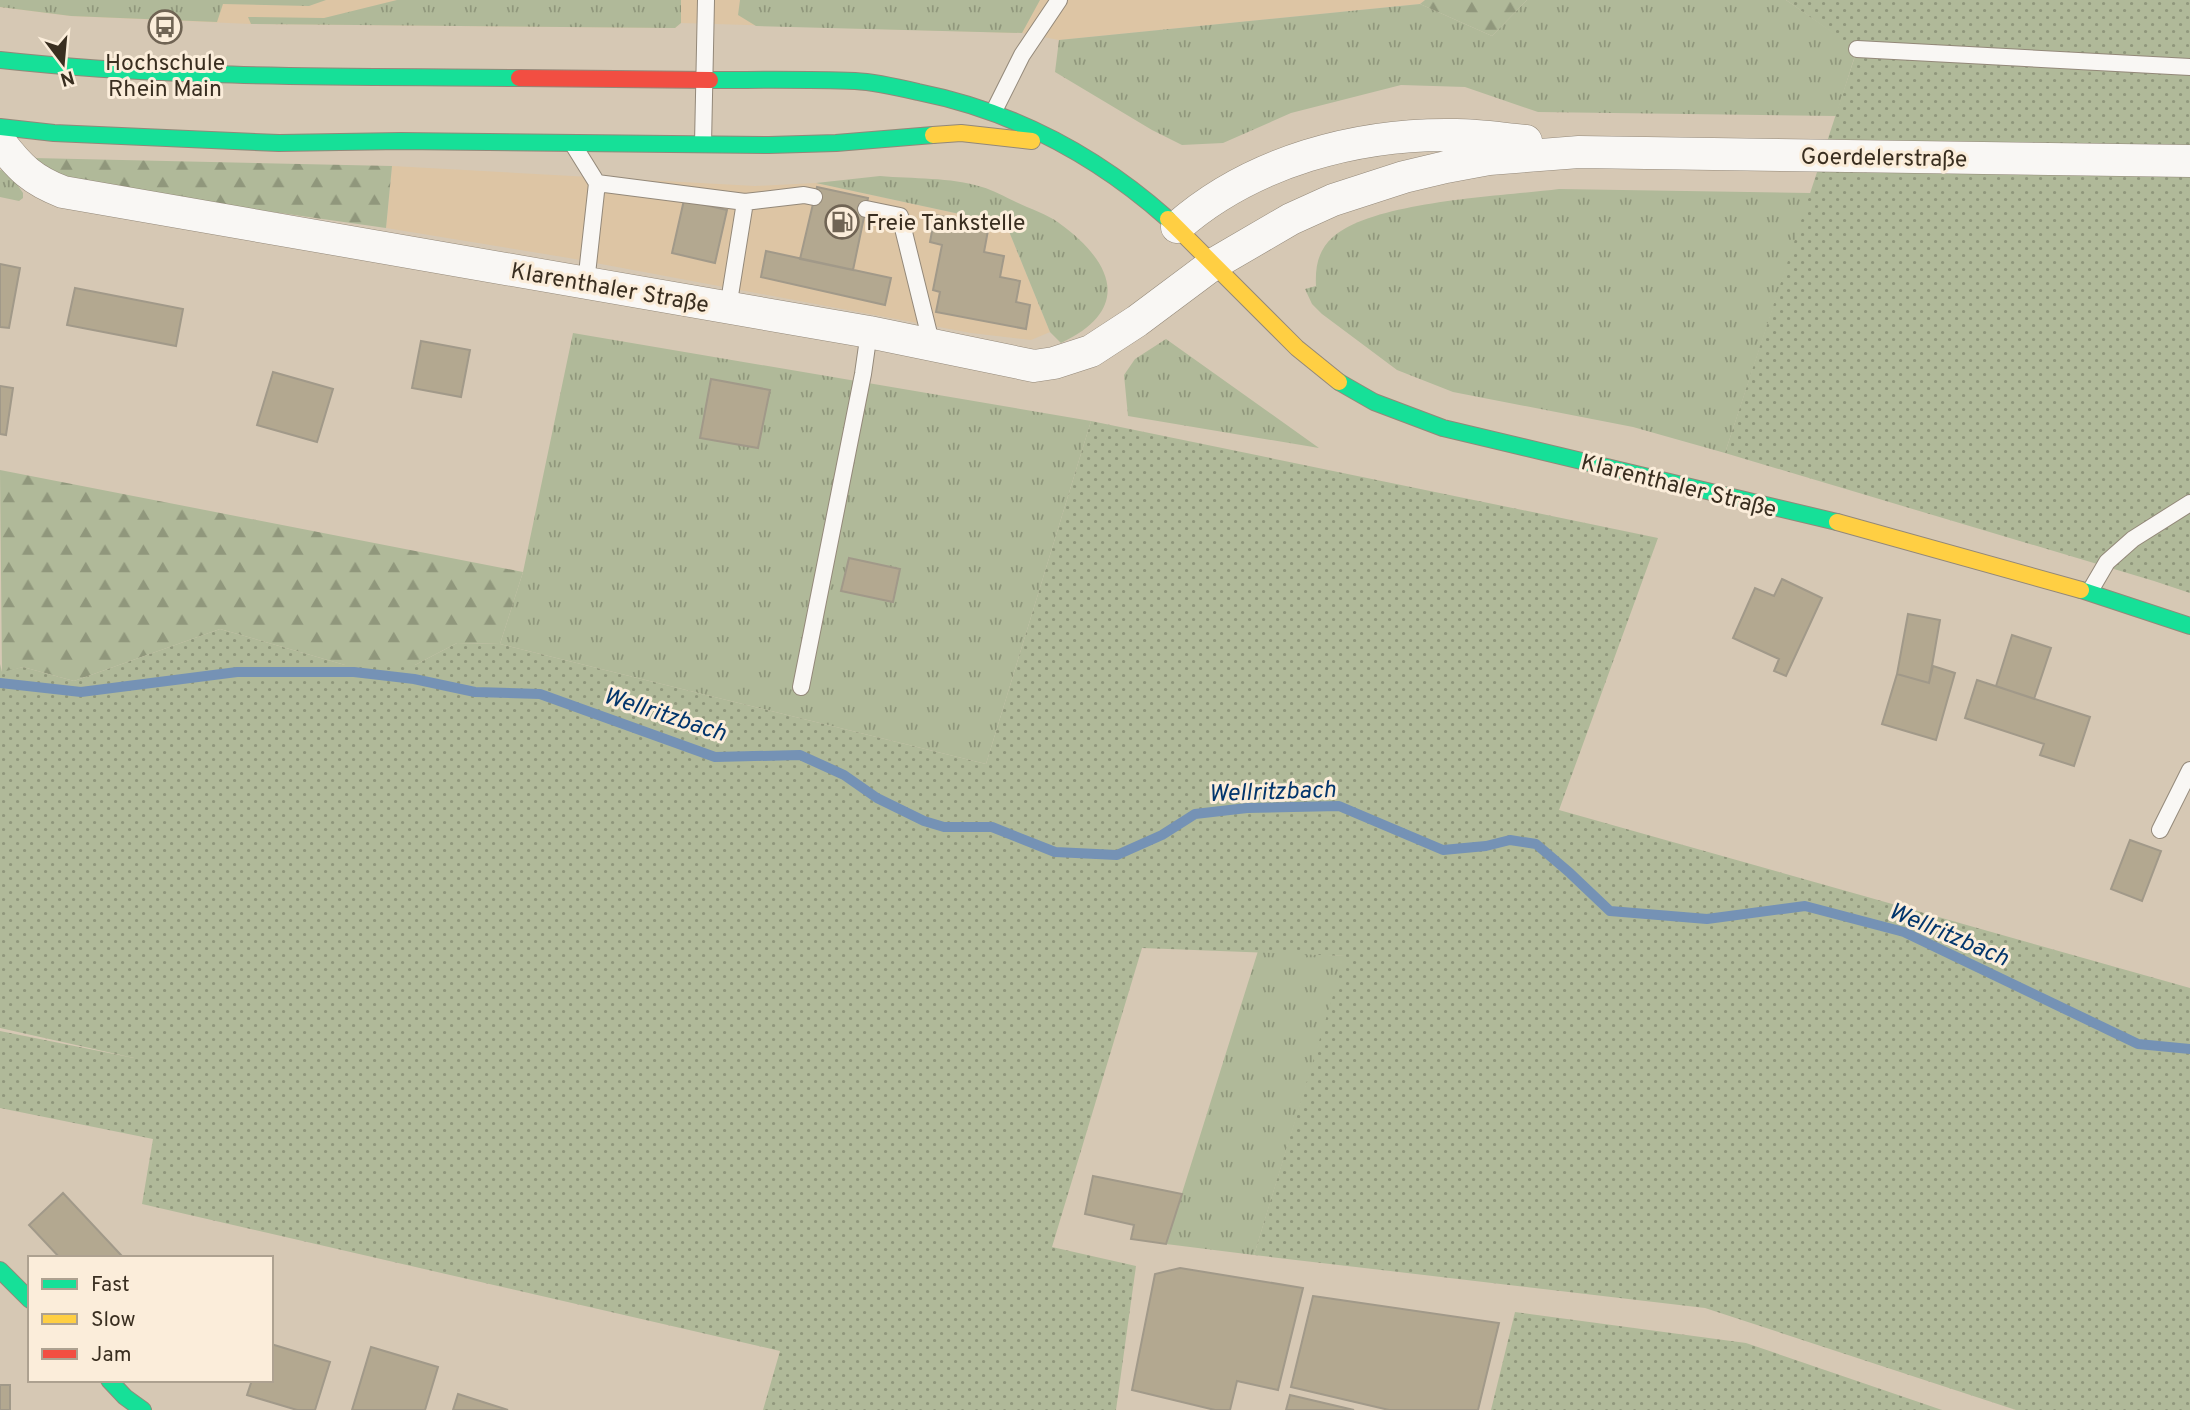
<svg xmlns="http://www.w3.org/2000/svg" width="2190" height="1410" font-family="Overpass,sans-serif">
<style>
.built{fill:#ddc5a4}
.grass{fill:url(#grass-tufts)}
.forest{fill:url(#forest-firs)}
.park{fill:url(#park-dots)}
.lines{fill:none;stroke-linecap:round;stroke-linejoin:round}
.stream{stroke:#7592b5;stroke-width:10}
.building{fill:#b3a890;stroke:#a19989;stroke-width:2}
.lane-casing{stroke:#938879;stroke-width:18}
.street-casing{stroke:#938879;stroke-width:33}
.fast-casing{stroke:#938879;stroke-width:18}
.slow-casing{stroke:#938879;stroke-width:18}
.jam-casing{stroke:#938879;stroke-width:18}
.lane{stroke:#f9f7f4;stroke-width:16}
.street{stroke:#f9f7f4;stroke-width:32}
.fast{stroke:#16e098;stroke-width:16}
.slow{stroke:#ffcf43;stroke-width:16}
.jam{stroke:#f24e42;stroke-width:16}
.labels{text-anchor:middle;stroke-width:6;stroke-linejoin:round;paint-order:stroke}
.poi-label{font-size:23px;fill:#392e20;stroke:#fbedda}
.street-label{font-size:23px;fill:#392e20;stroke:#fbedda}
.water-label{font-size:24px;font-style:italic;fill:#02356c;stroke:#fbedda}
</style>
<defs>
<pattern id="grass-tufts" width="24" height="20" patternUnits="userSpaceOnUse" patternTransform="scale(1.75)"><rect width="24" height="20" fill="#b0b999"/><path d="M3 7l-1-3M5 7V3M7 7l1-3M15 17l-1-3M17 17v-4M19 17l1-3" fill="none" stroke="#90977c"/></pattern>
<pattern id="forest-firs" width="22" height="20" patternUnits="userSpaceOnUse" patternTransform="scale(1.75)"><rect width="22" height="20" fill="#b0b999"/><path d="M5 1l3.5 6h-7zM16 11l3.5 6h-7z" fill="#90977c"/></pattern>
<pattern id="park-dots" width="8" height="8" patternUnits="userSpaceOnUse" patternTransform="scale(1.75)"><rect width="8" height="8" fill="#b0b999"/><path d="M2 2h.1M6 6h.1" fill="none" stroke="#90977c" stroke-width="1.8" stroke-linecap="round"/></pattern>
</defs>
<rect width="100%" height="100%" fill="#d6c8b4"/>
<!-- built -->
<path class="built" d="M 0,0 L 1425,0 L 1420,4 L 1059,40 L 1022,33 L 681,23 L 675,28 L 251,24 L 71,16 L 0,7 Z
M 392,166 L 755,186 L 816,183 L 1006,224 L 1050,332 L 1031,340 L 971,333 L 569,258 L 386,228 Z"/>
<!-- grass -->
<path class="grass" d="M 0,0 L 326,0 L 309,6 L 223,4 L 217,22 L 71,16 L 0,7 Z
M 397,0 L 681,0 L 681,23 L 675,28 L 251,24 L 248,17 L 324,18 Z
M 740,0 L 1040,0 L 1022,33 L 756,26 L 738,15 Z
M 1527,0 L 1786,0 L 1857,49 L 1836,116 L 1538,112 L 1465,87 L 1401,85 L 1291,113 L 1223,143 L 1182,145 L 1152,130 L 1055,72 L 1059,40 L 1420,4 L 1492,36 Z
M 0,170 L 8,171 L 23,193 L 23,198 L 19,201 L 0,197 Z
M 880,176 C 913,179 950,177 982,187 C 993,190 1005,197 1016,202 C 1030,209 1047,214 1059,223 C 1113,262 1133,309 1061,343 L 1050,332 L 1006,224 L 816,183 Z
M 1559,189 L 1811,193 L 1725,453 L 1633,427 L 1453,392 L 1397,370 L 1322,314 L 1312,304 L 1305,289 L 1316,286 C 1315,267 1318,250 1333,237 C 1373,201 1504,196 1559,189 Z
M 573,333 L 1091,421 L 986,764 L 500,644 L 523,572 Z
M 1166,339 L 1319,448 L 1128,416 L 1124,375 L 1135,359 Z
M 1258,951 L 1346,956 L 1254,1255 L 1166,1244 Z"/>
<!-- forest -->
<path class="forest" d="M 1425,0 L 1527,0 L 1492,36 L 1420,4 Z
M 33,158 L 392,166 L 386,228 L 57,181 Z
M 0,470 L 523,572 L 500,644 L 457,643 L 415,665 L 345,665 L 220,629 L 74,681 L 23,667 L 2,673 Z"/>
<!-- park -->
<path class="park" d="M 1786,0 L 2190,0 L 2190,593 L 2154,581 L 1725,453 L 1857,50 Z
M 1091,421 L 1658,538 L 1559,810 L 2190,988 L 2190,1410 L 2016,1410 L 1705,1308 L 1254,1255 L 1345,956 L 1142,948 L 1052,1247 L 1136,1266 L 1116,1410 L 763,1410 L 780,1351 L 142,1204 L 153,1139 L 0,1108 L 0,1031 L 134,1058 L 0,1028 L 0,664 L 2,672 L 23,667 L 74,681 L 220,629 L 345,665 L 415,665 L 457,643 L 500,644 L 986,764 Z
M 1515,1312 L 1746,1343 L 1942,1410 L 1491,1410 Z"/>
<g class="lines">
<!-- stream -->
<path class="stream" d="M 0,683 L 81,692 L 237,672 L 354,672 L 414,679 L 475,692 L 540,694 L 715,757 L 800,755 L 844,775 L 877,798 L 924,821 L 944,827 L 992,827 L 1055,852 L 1117,855 L 1162,835 L 1195,814 L 1247,808 L 1339,806 L 1443,850 L 1486,846 L 1510,840 L 1536,844 L 1570,873 L 1610,911 L 1707,919 L 1805,906 L 1904,932 L 2138,1044 L 2190,1049"/>
</g>
<!-- building -->
<path class="building" d="M 817,187 L 868,198 L 853,270 L 800,259 Z
M 684,200 L 727,210 L 715,263 L 672,253 Z
M 935,215 L 989,225 L 984,252 L 1004,256 L 1000,277 L 1020,281 L 1016,302 L 1030,305 L 1026,329 L 936,312 L 940,292 L 933,290 L 942,245 L 930,242 Z
M 766,251 L 891,278 L 885,305 L 761,277 Z
M 0,264 L 20,268 L 9,328 L 0,327 Z
M 75,288 L 183,309 L 176,346 L 67,325 Z
M 421,341 L 470,350 L 461,397 L 412,388 Z
M 273,372 L 333,389 L 317,442 L 257,425 Z
M 711,379 L 770,390 L 758,448 L 700,438 Z
M 0,386 L 13,388 L 6,435 L 0,434 Z
M 849,558 L 900,569 L 893,602 L 841,591 Z
M 1782,579 L 1822,598 L 1786,676 L 1774,671 L 1779,659 L 1733,638 L 1755,588 L 1774,596 Z
M 1908,614 L 1940,620 L 1929,683 L 1897,674 Z
M 2012,635 L 2051,648 L 2034,699 L 1996,686 Z
M 1933,666 L 1955,673 L 1936,740 L 1882,724 L 1897,674 L 1929,683 Z
M 1977,680 L 2090,717 L 2074,766 L 2040,755 L 2044,744 L 1965,718 Z
M 2130,840 L 2161,851 L 2142,901 L 2111,889 Z
M 1093,1176 L 1182,1194 L 1166,1244 L 1131,1239 L 1134,1225 L 1085,1214 Z
M 63,1193 L 121,1255 L 118,1258 L 60,1258 L 29,1225 Z
M 1180,1268 L 1303,1288 L 1278,1390 L 1237,1381 L 1230,1410 L 1215,1410 L 1132,1390 L 1155,1274 Z
M 1313,1296 L 1499,1323 L 1478,1410 L 1389,1410 L 1291,1387 Z
M 271,1344 L 330,1362 L 315,1410 L 297,1410 L 247,1395 L 252,1380 L 271,1380 Z
M 371,1347 L 438,1367 L 425,1410 L 352,1410 Z
M 0,1385 L 10,1385 L 10,1410 L 0,1410 Z
M 458,1394 L 508,1410 L 453,1410 Z
M 1290,1395 L 1354,1410 L 1286,1410 Z"/>
<g class="lines">
<defs>
<path id="lane" d="M 1857,49 L 2190,67
M 994,111 L 1022,55 L 1059,0
M 703,144 L 706,0
M 574,146 L 597,183 L 586,283
M 597,183 L 745,202 L 728,308
M 745,202 L 804,195 L 814,197
M 866,209 L 900,216 L 932,346
M 2090,591 L 2107,562 L 2133,539 L 2190,503
M 801,687 L 863,374 L 869,332
M 2160,830 L 2190,770"/>
<path id="street" d="M 0,142 C 20,168 32,180 63,192 L 869,332 L 1034,366 L 1054,363 L 1091,351 L 1137,321 L 1212,265 L 1291,219 L 1333,200 L 1404,177 L 1446,167 L 1489,159 L 1579,152 L 2190,161
M 1177,227 C 1252,161 1358,133 1456,135 C 1480,135 1503,139 1526,141"/>
<path id="fast" d="M 0,60 C 172,79 346,76 519,78
M 710,80 C 758,80 807,79 855,81 C 876,82 897,87 918,92 C 1013,111 1096,155 1168,219
M 0,127 L 54,133 L 279,143 L 401,141 L 769,145 L 836,143 L 933,135
M 1339,382 L 1374,402 L 1443,428 L 1837,522
M 2081,590 L 2190,626
M 0,1270 L 30,1300
M 109,1380 L 125,1397 L 143,1410"/>
<path id="slow" d="M 933,135 L 961,133 L 1032,141
M 1168,219 L 1297,348 L 1339,382
M 1837,522 L 2081,590"/>
<path id="jam" d="M 519,78 L 710,80"/>
</defs>
<!-- lane casing -->
<use href="#lane" class="lane-casing"/>
<!-- street casing -->
<use href="#street" class="street-casing"/>
<!-- fast casing -->
<use href="#fast" class="fast-casing"/>
<!-- slow casing -->
<use href="#slow" class="slow-casing"/>
<!-- jam casing -->
<use href="#jam" class="jam-casing"/>
<!-- lane -->
<use href="#lane" class="lane"/>
<!-- street -->
<use href="#street" class="street"/>
<!-- fast -->
<use href="#fast" class="fast"/>
<!-- slow -->
<use href="#slow" class="slow"/>
<!-- jam -->
<use href="#jam" class="jam"/>
</g>
<!-- icons -->
<defs>
<symbol id="bus-ring" viewBox="-11 -11 22 22"><circle r="9.5" fill="#fbedda" stroke="#706454" stroke-width="1.5"/><path d="M-5-6H5V4H4V6H2V4H-2V6H-4V4H-5ZM-3.5-4V0h7V-4ZM-3.5 1.2v1.5H-2V1.2ZM2 1.2v1.5H3.5V1.2Z" fill="#706454"/></symbol>
<symbol id="fuel-ring" viewBox="-11 -11 22 22"><circle r="9.5" fill="#fbedda" stroke="#706454" stroke-width="1.5"/><path d="M-5.5-6h7V0h2V4h1.3V-2.5L3-4.5l.8-.8L6-3V5H2.5V1h-1V6h-7ZM-4.2-4.7v3.2H.2V-4.7Z" fill="#706454"/></symbol>
</defs>
<g fill-rule="evenodd">
<use href="#bus-ring" x="146" y="8" width="38" height="38"/>
<use href="#fuel-ring" x="823" y="203" width="38" height="38"/>
</g>
<g class="labels">
<!-- poi labels -->
<g class="poi-label">
<text x="165" y="70">Hochschule<tspan x="165" dy="26">Rhein Main</tspan></text>
<text x="866" y="230" text-anchor="start">Freie Tankstelle</text>
</g>
<!-- street labels -->
<g class="street-label">
<text transform="translate(1884 157) rotate(1)" y="8">Goerdelerstraße</text>
<text transform="translate(610 287) rotate(10)" y="8">Klarenthaler Straße</text>
<text transform="translate(1679 485) rotate(14)" y="8">Klarenthaler Straße</text>
</g>
<!-- water labels -->
<g class="water-label">
<text transform="translate(665 714) rotate(18)" y="8">Wellritzbach</text>
<text transform="translate(1272 791) rotate(-2)" y="8">Wellritzbach</text>
<text transform="translate(1949 934) rotate(23)" y="8">Wellritzbach</text>
</g>
</g>
<!-- legend -->
<rect x="28" y="1256" width="245" height="126" fill="#fbedda" stroke="#ada190" stroke-width="2"/>
<rect x="42" y="1279" width="35" height="10" fill="#16e098" stroke="#ada190" stroke-width="2"/>
<text x="91" y="1291" font-size="21" fill="#392e20">Fast</text>
<rect x="42" y="1314" width="35" height="10" fill="#ffcf43" stroke="#ada190" stroke-width="2"/>
<text x="91" y="1326" font-size="21" fill="#392e20">Slow</text>
<rect x="42" y="1349" width="35" height="10" fill="#f24e42" stroke="#ada190" stroke-width="2"/>
<text x="91" y="1361" font-size="21" fill="#392e20">Jam</text>
<!-- north arrow -->
<g transform="translate(63 63) rotate(164)" stroke="#fbedda" stroke-width="5" paint-order="stroke">
<path d="M0-5L12 26L0 18L-12 26Z" fill="#392e20"/>
<text y="-10" font-size="19" font-weight="bold" text-anchor="middle" fill="#392e20">N</text>
</g>
</svg>
